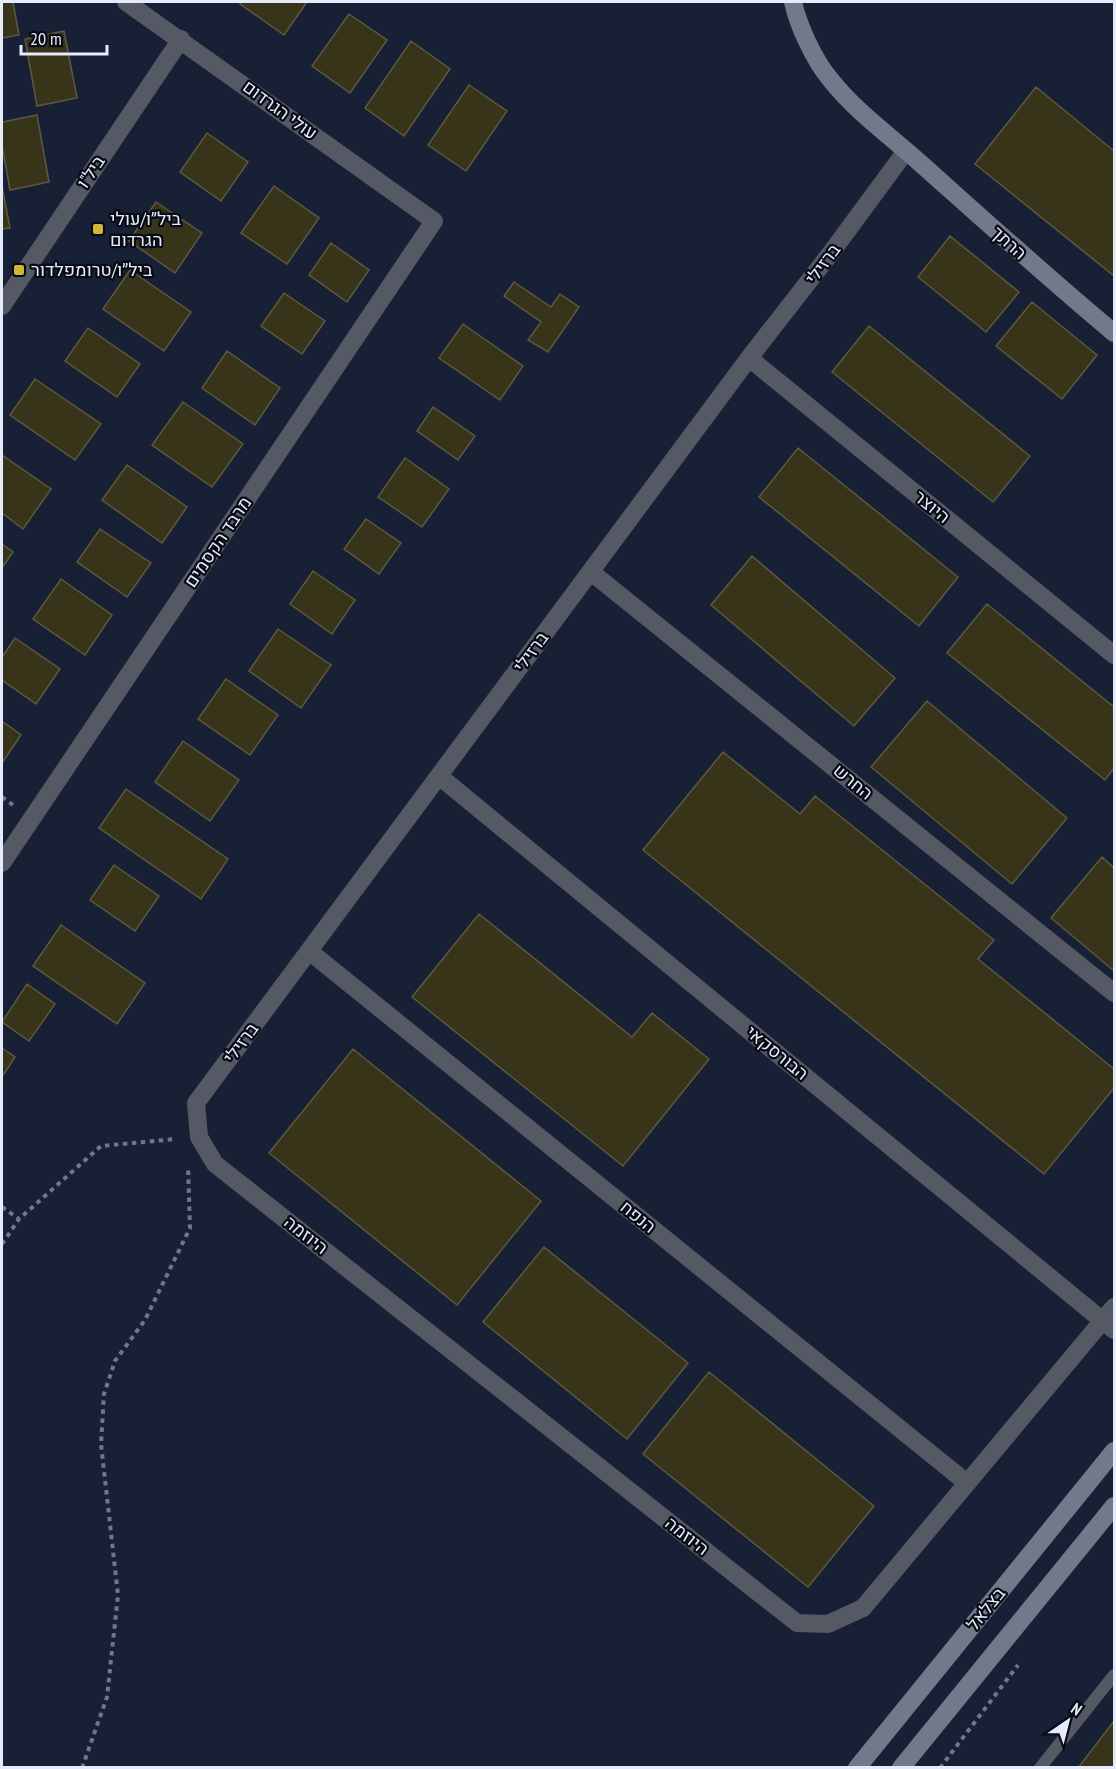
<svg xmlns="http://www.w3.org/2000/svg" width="1116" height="1769" font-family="'PT Sans Narrow',Heebo,sans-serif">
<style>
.building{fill:#38341a;stroke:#5d593e;stroke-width:1.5}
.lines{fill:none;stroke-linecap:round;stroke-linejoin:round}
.path{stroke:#6f7789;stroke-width:4;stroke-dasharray:4.5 4.5;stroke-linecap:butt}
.lane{stroke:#545964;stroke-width:12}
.street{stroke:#545964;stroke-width:18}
.secondary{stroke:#71798a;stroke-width:18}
.poi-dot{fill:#ccb938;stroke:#070a13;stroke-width:2}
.labels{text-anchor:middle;stroke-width:4.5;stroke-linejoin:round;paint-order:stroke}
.street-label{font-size:18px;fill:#e5ebfa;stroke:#070a13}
.poi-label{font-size:18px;fill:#e5ebfa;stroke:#070a13;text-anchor:start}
</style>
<rect width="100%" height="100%" fill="#172035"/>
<!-- building -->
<path class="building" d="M 2,2 L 13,2 L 19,35 L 2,38 Z
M 241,2 L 307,2 L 284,35 L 240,4 Z
M 349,14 L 387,40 L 350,93 L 312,66 Z
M 64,31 L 77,98 L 37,106 L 25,39 Z
M 411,41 L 450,69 L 404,136 L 365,108 Z
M 469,85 L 507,111 L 466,171 L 428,145 Z
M 1036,87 L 1114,151 L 1114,276 L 975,164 Z
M 37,115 L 49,182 L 10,190 L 2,145 L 2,122 Z
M 207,133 L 248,162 L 221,201 L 180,172 Z
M 2,186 L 10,228 L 2,229 Z
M 274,186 L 319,218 L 287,264 L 241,233 Z
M 156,202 L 202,233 L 175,273 L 129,241 Z
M 950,236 L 1019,292 L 986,332 L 918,277 Z
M 331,243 L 369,270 L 347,302 L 309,275 Z
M 130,270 L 191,312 L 164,351 L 103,309 Z
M 514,282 L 551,307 L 560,294 L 579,307 L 548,352 L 528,340 L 541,322 L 504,296 Z
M 284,293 L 325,321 L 302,354 L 261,326 Z
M 1032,302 L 1097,355 L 1062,399 L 996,346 Z
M 463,324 L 523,366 L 500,400 L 439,358 Z
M 869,326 L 1030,456 L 993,502 L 832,372 Z
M 88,328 L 140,364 L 117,397 L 65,361 Z
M 227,351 L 280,388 L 255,425 L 202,388 Z
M 35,379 L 101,424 L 75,460 L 10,415 Z
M 183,402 L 243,444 L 212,487 L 152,445 Z
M 433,407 L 475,436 L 458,460 L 417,431 Z
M 798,448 L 958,577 L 919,626 L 759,497 Z
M 2,455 L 51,489 L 23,529 L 2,513 Z
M 405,458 L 449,489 L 422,527 L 378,497 Z
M 127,465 L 187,507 L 162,543 L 102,500 Z
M 366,519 L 401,543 L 379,574 L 344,549 Z
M 100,529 L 151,563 L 127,597 L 77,562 Z
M 2,544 L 13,552 L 2,568 Z
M 752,556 L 895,678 L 854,726 L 711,605 Z
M 313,571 L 355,600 L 332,634 L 290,604 Z
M 61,579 L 112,615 L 85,655 L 33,619 Z
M 987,604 L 1114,707 L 1114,768 L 1105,780 L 947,653 Z
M 278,629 L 331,665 L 301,708 L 249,671 Z
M 15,638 L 60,669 L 36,704 L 2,680 L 2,657 Z
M 226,679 L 278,715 L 250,755 L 198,719 Z
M 927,701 L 1067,818 L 1012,884 L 871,767 Z
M 2,721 L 21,735 L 2,763 Z
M 183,741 L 239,780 L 210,821 L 155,782 Z
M 723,752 L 800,814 L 815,796 L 994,940 L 978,959 L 1114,1069 L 1114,1088 L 1044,1174 L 643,850 Z
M 126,789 L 228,859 L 201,899 L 99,828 Z
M 1102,857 L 1114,868 L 1114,971 L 1051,918 Z
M 114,865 L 159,896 L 135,931 L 90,900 Z
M 479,914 L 632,1037 L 652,1013 L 709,1059 L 623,1166 L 412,997 Z
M 61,925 L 145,983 L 117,1024 L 33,966 Z
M 27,984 L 55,1004 L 29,1041 L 2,1022 Z
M 2,1048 L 15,1057 L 2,1077 Z
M 353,1049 L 541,1201 L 457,1305 L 269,1153 Z
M 544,1247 L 688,1363 L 627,1439 L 483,1322 Z
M 709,1372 L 874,1506 L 808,1587 L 643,1454 Z
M 1114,1721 L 1114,1768 L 1078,1768 Z"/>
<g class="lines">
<!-- path -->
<path class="path" d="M 2,797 L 13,805
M 2,1207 L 19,1219
M 2,1244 L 19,1219 L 101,1146 L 176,1139
M 82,1768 L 107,1697 L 118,1595 L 101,1444 L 104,1394 L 115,1361 L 145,1320 L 190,1228 L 188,1166
M 940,1768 L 1018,1665"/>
<!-- lane -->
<path class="lane" d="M 1040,1768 L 1114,1675"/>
<!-- street -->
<path class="street" d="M 906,151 L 830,254 L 749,358 L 196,1103 L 199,1137 L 215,1164 L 797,1623 L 828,1624 L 863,1608 L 1114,1307
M 2,306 L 181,39
M 749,358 L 1114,655
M 591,572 L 1114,993
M 439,776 L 1114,1330
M 2,863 L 434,221 L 126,2
M 309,951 L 967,1483"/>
<!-- secondary -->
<path class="secondary" d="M 793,2 C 798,25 814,60 830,79 C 856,112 889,135 919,162 C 984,220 1048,278 1114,333
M 857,1768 L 1114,1451
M 901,1768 L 1114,1506"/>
</g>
<!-- markers -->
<g class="poi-dot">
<rect x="92" y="223" width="12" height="12" rx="3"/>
<rect x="13" y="264" width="12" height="12" rx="3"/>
</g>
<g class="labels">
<!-- street labels -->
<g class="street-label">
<text transform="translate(280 110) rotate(36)" y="6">עולי הגרדום</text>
<text transform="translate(91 172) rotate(-56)" y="6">ביל"ו</text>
<text transform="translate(1009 243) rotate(42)" y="6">הרתך</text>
<text transform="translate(823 264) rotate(-53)" y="6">ברזילי</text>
<text transform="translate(932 507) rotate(39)" y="6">היוצר</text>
<text transform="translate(218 542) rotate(-56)" y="6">מרבד הקסמים</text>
<text transform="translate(531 652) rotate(-53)" y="6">ברזילי</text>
<text transform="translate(853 782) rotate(39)" y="6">החרש</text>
<text transform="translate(241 1043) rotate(-53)" y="6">ברזילי</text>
<text transform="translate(777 1053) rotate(39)" y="6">הבורסקאי</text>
<text transform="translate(638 1217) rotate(39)" y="6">הנפח</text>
<text transform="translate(306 1235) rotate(38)" y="6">היוזמה</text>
<text transform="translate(687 1536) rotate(38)" y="6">היוזמה</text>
<text transform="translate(986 1609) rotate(-51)" y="6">בצלאל</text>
</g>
<!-- poi labels -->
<g class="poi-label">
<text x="110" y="225">ביל״ו/עולי<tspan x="110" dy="21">הגרדום</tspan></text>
<text x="31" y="276">ביל״ו/טרומפלדור</text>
</g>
</g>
<!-- border -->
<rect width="1116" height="1769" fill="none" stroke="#e5ebfa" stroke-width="6"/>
<!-- north arrow -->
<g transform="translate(1068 1721) rotate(35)" stroke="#070a13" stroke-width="4.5" paint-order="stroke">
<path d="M0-4.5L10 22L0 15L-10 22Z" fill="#e5ebfa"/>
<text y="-9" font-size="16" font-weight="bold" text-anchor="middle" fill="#e5ebfa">N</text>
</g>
<!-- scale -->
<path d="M21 45v9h86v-9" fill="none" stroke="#e5ebfa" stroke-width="3"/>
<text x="30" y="45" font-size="18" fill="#e5ebfa" stroke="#070a13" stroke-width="4.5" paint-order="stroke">20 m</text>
</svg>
